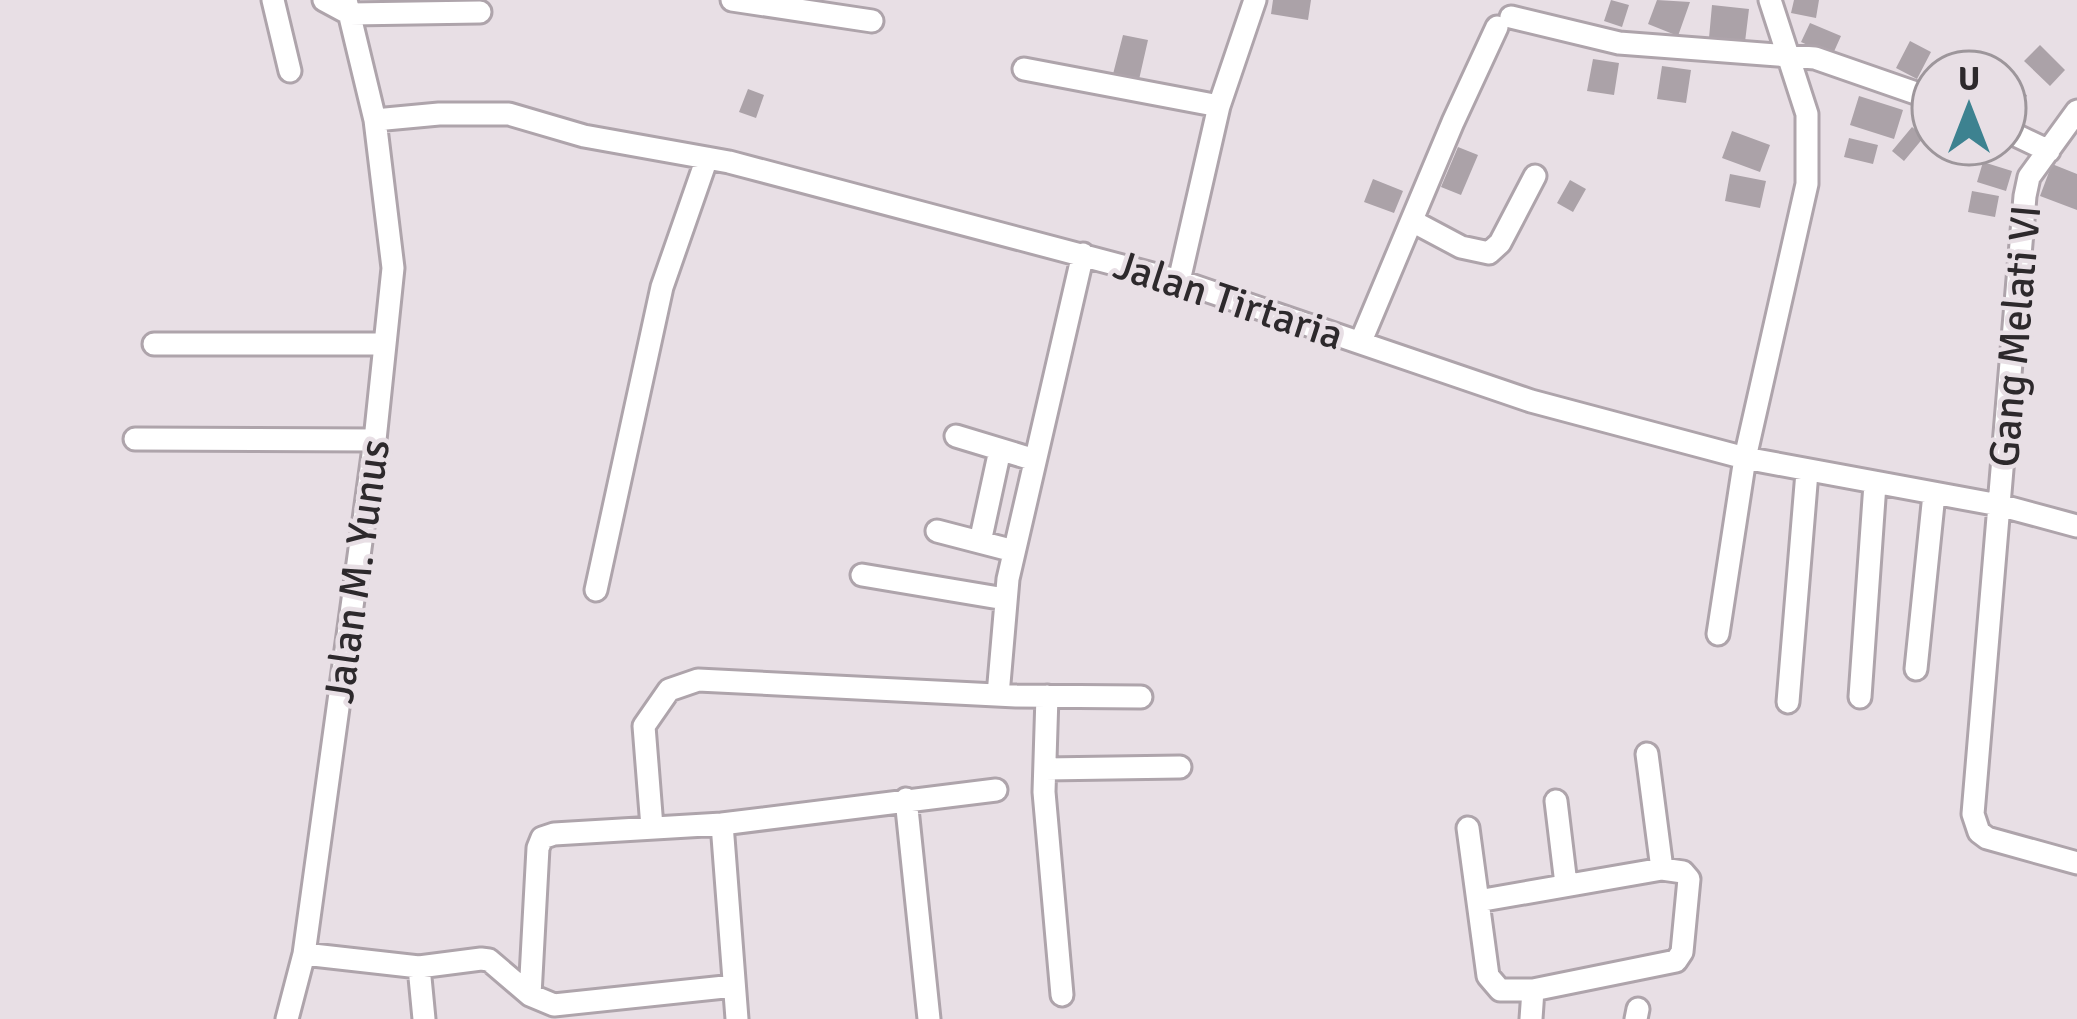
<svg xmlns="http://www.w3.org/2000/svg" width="2077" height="1019" font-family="Signika,sans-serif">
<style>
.building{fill:#aba2a8}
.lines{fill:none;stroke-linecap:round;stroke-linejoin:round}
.minor-casing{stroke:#aea4ab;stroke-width:27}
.minor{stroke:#fff;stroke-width:21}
.labels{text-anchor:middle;stroke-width:9;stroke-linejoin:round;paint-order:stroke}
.street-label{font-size:42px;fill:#2d292c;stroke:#e8dfe5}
</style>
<rect width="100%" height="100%" fill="#e8dfe5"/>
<!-- building -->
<path class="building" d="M 1273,0 L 1311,0 L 1308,20 L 1271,14 Z
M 1611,0 L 1629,5 L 1622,27 L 1604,21 Z
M 1657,0 L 1690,2 L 1678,36 L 1648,24 Z
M 1794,0 L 1819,0 L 1816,18 L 1791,13 Z
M 1712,5 L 1749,9 L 1745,42 L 1709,38 Z
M 1810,23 L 1841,36 L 1832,56 L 1801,42 Z
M 1123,35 L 1148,40 L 1138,84 L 1112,78 Z
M 1910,41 L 1931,52 L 1917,79 L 1896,68 Z
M 2040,45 L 2065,70 L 2050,86 L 2024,61 Z
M 1593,59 L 1619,63 L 1614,95 L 1587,91 Z
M 1662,66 L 1691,70 L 1686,103 L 1657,99 Z
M 2005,87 L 2027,95 L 2016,125 L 2005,121 Z
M 748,89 L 764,95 L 756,118 L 739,112 Z
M 1859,96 L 1903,110 L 1894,139 L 1850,125 Z
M 1912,127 L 1924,137 L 1904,161 L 1892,151 Z
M 1732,131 L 1770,145 L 1760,172 L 1722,158 Z
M 1849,138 L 1878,145 L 1873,164 L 1844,157 Z
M 1458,147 L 1478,155 L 1461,195 L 1441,187 Z
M 1983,162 L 2012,171 L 2006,191 L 1977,182 Z
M 2052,164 L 2077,174 L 2077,210 L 2040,196 Z
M 1730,174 L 1766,181 L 1760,208 L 1725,201 Z
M 1373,179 L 1403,191 L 1394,213 L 1364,202 Z
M 1570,180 L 1586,189 L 1573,212 L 1557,203 Z
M 1972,191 L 1999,196 L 1995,217 L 1968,212 Z"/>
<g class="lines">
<defs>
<path id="minor" d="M 273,0 L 290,71
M 324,0 L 350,14 L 480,12
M 732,0 L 872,21
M 1511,17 L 1619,43 L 1815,58 L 1933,99
M 1024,69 L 1219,106
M 2077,111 L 2029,177 L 2025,196 L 1973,814 L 1979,832 L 1987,838 L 2077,863
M 375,120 L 439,114 L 509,114 L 584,136 L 729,162 L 1179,281 L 1531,401 L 1745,458 L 1999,505 L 2077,526
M 2005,130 L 2049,151
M 1414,222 L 1461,247 L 1489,253 L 1500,243 L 1535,176
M 1179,281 L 1219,106 L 1255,0
M 1361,341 L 1453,122 L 1497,27
M 154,344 L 385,344
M 956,436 L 1035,460
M 135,439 L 375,440
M 937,531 L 1014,551
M 980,542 L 1000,450
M 862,575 L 1005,599
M 596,590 L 662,287 L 707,158
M 1718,634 L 1745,458 L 1807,184 L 1807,114 L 1770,0
M 1916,669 L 1934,494
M 998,695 L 1008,579 L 1083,254
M 1047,696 L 1044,792 L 1062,995
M 1860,697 L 1875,484
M 1788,702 L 1807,472
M 1647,754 L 1662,869
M 1045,769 L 1180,767
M 906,799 L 929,1019
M 1556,801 L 1566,884
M 652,827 L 644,726 L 669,690 L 698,680 L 1016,696 L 1141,697
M 1468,828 L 1488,976 L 1500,990 L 1533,990 L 1676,961 L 1682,952 L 1689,879 L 1683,872 L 1662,869 L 1478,901
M 304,954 L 419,967 L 481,959 L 489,960 L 530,995 L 554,1005 L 734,986
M 419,967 L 424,1019
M 530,995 L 538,848 L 542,838 L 554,834 L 722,824
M 287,1019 L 304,954 L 375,440 L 393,268 L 375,120 L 346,0
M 737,1019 L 722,824 L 996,790
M 1531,1019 L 1533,990
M 1636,1019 L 1638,1009"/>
</defs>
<!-- minor casing -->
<use href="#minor" class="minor-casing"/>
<!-- minor -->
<use href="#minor" class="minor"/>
</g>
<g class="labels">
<!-- street labels -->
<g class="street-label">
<text transform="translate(1229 299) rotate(18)" y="15">Jalan Tirtaria</text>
<text transform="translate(2014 336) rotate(-85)" y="15">Gang Melati VI</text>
<text transform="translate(356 571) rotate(-82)" y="15">Jalan M. Yunus</text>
</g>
</g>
<!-- north arrow -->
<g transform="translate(1969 108)"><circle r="57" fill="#e8dfe5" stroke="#9d969b" stroke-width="3"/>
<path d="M0-9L21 45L0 30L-21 45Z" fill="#3d8290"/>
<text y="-18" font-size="33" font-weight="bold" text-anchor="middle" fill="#2d292c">U</text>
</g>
</svg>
